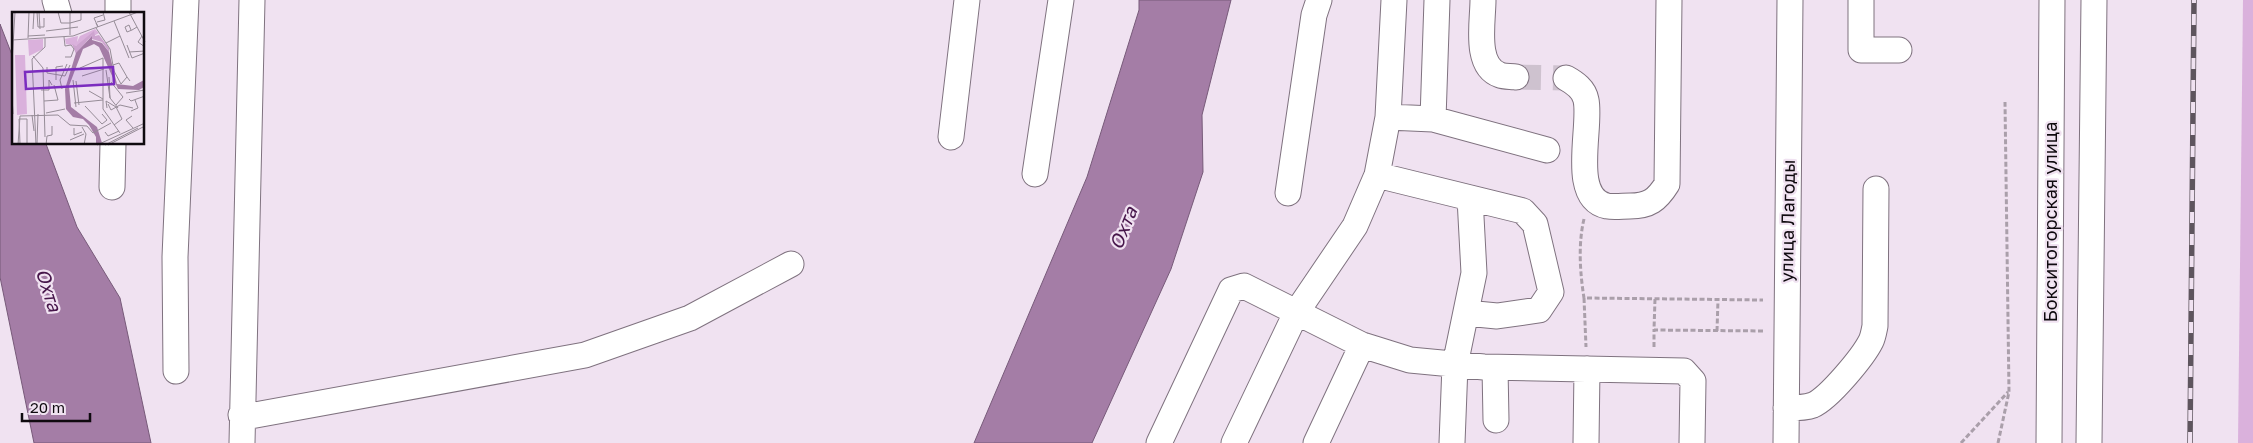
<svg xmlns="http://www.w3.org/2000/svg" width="2253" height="443" font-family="'Golos Text',sans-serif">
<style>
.green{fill:#dab1dc}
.water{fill:#a47da6;stroke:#775a79}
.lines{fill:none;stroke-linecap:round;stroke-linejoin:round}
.minor-tunnel{stroke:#cec2cf;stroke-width:25;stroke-dasharray:25 12;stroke-linecap:butt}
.minor-casing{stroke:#7f727f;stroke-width:27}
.path{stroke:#aa9faa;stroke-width:3;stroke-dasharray:5 2.5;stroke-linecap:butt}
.minor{stroke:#fff;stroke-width:25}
.rail-casing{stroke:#5e555e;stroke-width:5.5}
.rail{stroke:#f0e2f1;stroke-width:4;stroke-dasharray:11;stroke-linecap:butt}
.labels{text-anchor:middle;stroke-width:4.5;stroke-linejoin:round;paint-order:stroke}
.street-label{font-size:18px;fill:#0f0a0f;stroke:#f0e2f1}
.water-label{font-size:19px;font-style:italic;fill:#46154a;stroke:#f0e2f1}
.inset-road{fill:none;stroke:#968c97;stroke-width:1}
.view{fill:#7b2cbf;fill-opacity:0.15;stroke:#7b2cbf;stroke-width:2.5}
.inset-edge{fill:none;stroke:#0f0a0f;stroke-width:2.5}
</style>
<rect width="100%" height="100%" fill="#f0e2f1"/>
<!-- green -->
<path class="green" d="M 2243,0 L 2253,0 L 2253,443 L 2238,443 Z"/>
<!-- water -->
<path class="water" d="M 1139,0 L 1231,0 L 1202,115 L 1203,172 L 1171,269 L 1092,443 L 974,443 L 1087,177 L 1139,10 Z
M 0,24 L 14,60 L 14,144 L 46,144 L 77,227 L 120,298 L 151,443 L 34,443 L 0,277 Z"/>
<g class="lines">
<!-- minor-tunnel -->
<path class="minor-tunnel" d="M 1516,77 L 1566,78"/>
<defs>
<path id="minor" d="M 55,0 L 59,14
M 1483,0 C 1483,22 1474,66 1500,75 C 1505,77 1511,76 1516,77
M 1861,0 L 1861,50 L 1899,50
M 118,14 L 118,0
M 1566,78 C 1575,83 1584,89 1586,100 C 1592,126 1569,198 1607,206 C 1614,207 1623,206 1630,206 C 1649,206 1657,200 1667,184 L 1669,0
M 1388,117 L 1433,119 L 1547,150
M 1433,119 L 1437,0
M 951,137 L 967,0
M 1035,174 L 1061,0
M 1377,175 L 1523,211 L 1535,224 L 1551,292 L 1539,310 L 1497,316 L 1466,313
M 112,187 L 113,144
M 1288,193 L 1314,15 L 1319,0
M 1495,368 L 1496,420
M 176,371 L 175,257 L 186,0
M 1786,408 C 1796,408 1805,408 1813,405 C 1829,398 1863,357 1871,341 C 1873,337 1874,331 1875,326 L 1876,189
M 241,415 L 250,416 L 585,355 L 690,318 L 791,264
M 242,443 L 252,0
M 1159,443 L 1231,290 L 1244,286 L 1362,345 L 1410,360 L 1484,367 L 1684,371 L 1693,381 L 1692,443
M 1234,443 L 1296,313 L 1355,226 L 1377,175 L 1388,117 L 1394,0
M 1316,443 L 1362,345
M 1452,443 L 1455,365 L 1474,273 L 1470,198
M 1586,443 L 1587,369
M 1786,443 L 1790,0
M 2049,443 L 2052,0
M 2089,443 L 2094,0"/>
</defs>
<!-- minor casing -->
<use href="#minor" class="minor-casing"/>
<!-- path -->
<path class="path" d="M 1584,219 C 1578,244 1580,273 1584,298 L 1763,300
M 1584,298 L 1586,347
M 1655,299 L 1654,330 L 1765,331
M 1717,331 L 1718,300
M 1654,347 L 1654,330
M 1961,443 L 2008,392
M 1998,443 L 2009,392 L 2005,102"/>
<!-- minor -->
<use href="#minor" class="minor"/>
<defs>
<path id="rail" d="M 2190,443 L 2194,0"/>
</defs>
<!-- rail casing -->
<use href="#rail" class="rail-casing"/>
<!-- rail -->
<use href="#rail" class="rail"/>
</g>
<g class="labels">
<!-- street labels -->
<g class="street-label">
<text transform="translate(1788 221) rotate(-89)" y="6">улица Лагоды</text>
<text transform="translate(2051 222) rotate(-90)" y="6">Бокситогорская улица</text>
</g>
<!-- water labels -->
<g class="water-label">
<text transform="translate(1123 228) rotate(-68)" y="7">Охта</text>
<text transform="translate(49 290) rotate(72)" y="7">Охта</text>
</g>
</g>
<!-- overview -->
<g transform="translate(12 12)">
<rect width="132" height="132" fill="#f0e2f1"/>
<path d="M 83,17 L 87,21 L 64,34 L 54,32 L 53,27 L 66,24 L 65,30 L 68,24 ZM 31,27 L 31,37 L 17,44 L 16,28 ZM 3,43 L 13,43 L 15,102 L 5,103 Z" fill="#dab1dc"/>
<path d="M 82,19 L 83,24 L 87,23 L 97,36 L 97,40 L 90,30 L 80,27 L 80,23 L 64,42 L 60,32 L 64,34 Z" fill="#cda4cf"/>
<path d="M 80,24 L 80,28 L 90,31 L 97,40 L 105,72 L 121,74 L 132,68 L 132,75 L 127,78 L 106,77 L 87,35 L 82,32 L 71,37 L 57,74 L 59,95 L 85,115 L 90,131 L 84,132 L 84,125 L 77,113 L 71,107 L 61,105 L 54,97 L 53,77 L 64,41 Z" fill="#a47da6"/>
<path class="inset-road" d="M 25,0 L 26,15 L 32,15 L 32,6M 27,0 L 28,17M 46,0 L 49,11 L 58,11M 117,0 L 133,30M 102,9 L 117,46M 85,10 L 93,8 L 91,0M 58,11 L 69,8 L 69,0M 84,11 L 86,15 L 82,6 L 91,3M 84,16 L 98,37 L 102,59 L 109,72 L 115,65 L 118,69M 21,17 L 22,0M 119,18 L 117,13 L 113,15 L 115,20 L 120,18 L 125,15M 34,19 L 66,15M 58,23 L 58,0M 16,24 L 33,23M 130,24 L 126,30 L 133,35M 52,25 L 53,34 L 59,33 L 62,37 L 59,45 L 53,45M 16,26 L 17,0M 0,28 L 61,24 L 126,0M 94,31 L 108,24M 115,33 L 120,46 L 133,41M 117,40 L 133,39M 21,44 L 31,56 L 33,125M 0,50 L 3,0M 101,53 L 107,51 L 115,65M 35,55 L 35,61 L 53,64 L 58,53M 68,56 L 91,46 L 91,97 L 108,121M 94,58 L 98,86M 70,64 L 92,57M 97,65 L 98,86 L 106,96M 44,68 L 44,55 L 51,54M 61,68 L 64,95M 64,69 L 67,93M 99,70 L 111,85 L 104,93M 50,77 L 48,68 L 55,52M 29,78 L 37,78 L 37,68 L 40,73M 77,79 L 91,87M 114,81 L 133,78M 0,85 L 1,102M 117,87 L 119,89 L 133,84M 32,89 L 46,88 L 42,73M 62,91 L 91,88M 96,92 L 99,98 L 108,93 L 121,96M 73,94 L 90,112 L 95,108 L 90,102M 95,96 L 94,89 L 104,95 L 110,107 L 102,113M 119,99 L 126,96 L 123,88M 34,101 L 53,97M 20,103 L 22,119M 120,104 L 114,108 L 121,116M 7,107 L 15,107 L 15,132 L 8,132 ZM 70,115 L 74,122 L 72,133M 62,116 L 62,123 L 70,120M 93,120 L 96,124 L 107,119M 58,128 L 72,122M 25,131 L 26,102M 6,133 L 8,104 L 46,103 L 58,113 L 75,114 L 81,121 L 99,111M 24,133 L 20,47 L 33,35 L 33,26M 34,133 L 35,124 L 40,123 L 40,114M 85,133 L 133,111M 93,133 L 126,116M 96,133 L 133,114"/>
<path class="view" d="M 101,55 L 102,72 L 14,77 L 13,60 Z"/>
<rect width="132" height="132" class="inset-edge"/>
</g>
<!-- scale -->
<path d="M22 413v8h68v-8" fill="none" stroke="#0f0a0f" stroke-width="2.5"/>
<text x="30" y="413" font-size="15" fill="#0f0a0f" stroke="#f0e2f1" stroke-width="4" paint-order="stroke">20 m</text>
</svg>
